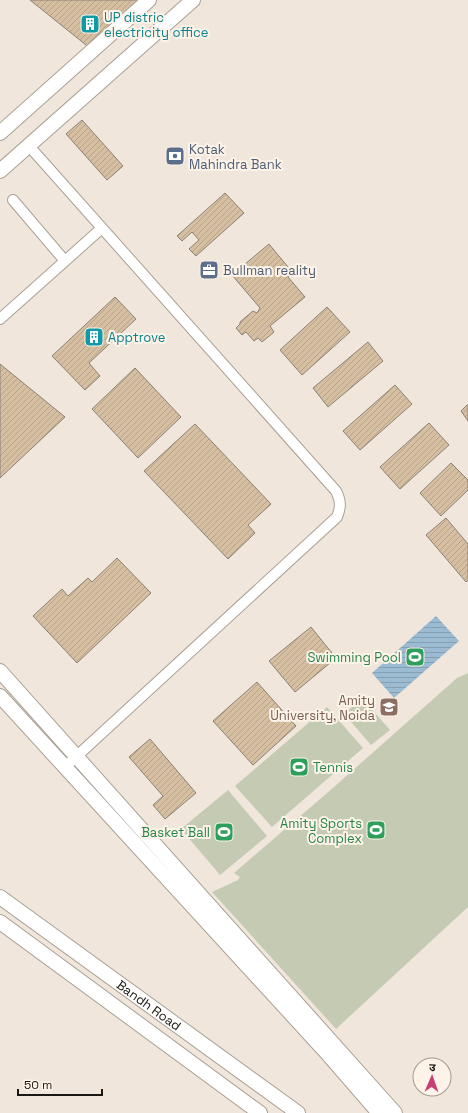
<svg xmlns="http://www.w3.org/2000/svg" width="468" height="1113" font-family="'Space Grotesk','Noto Sans Devanagari',sans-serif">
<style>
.grass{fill:#c5cbb3}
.water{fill:url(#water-rules)}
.building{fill:url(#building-hatch);stroke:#8a8277}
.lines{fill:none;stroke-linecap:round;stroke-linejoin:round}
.street-casing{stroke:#a9a095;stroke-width:12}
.secondary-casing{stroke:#a9a095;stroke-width:16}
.street{stroke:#fff;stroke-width:10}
.secondary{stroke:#fff;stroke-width:14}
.labels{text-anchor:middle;stroke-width:4;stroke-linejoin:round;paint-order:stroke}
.culture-label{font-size:13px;fill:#0d838f;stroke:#fdf3e8;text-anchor:start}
.service-label{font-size:13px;fill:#4e5e75;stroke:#fdf3e8;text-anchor:start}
.leisure-label{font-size:13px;fill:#27864d;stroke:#fdf3e8;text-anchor:end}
.education-label{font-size:13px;fill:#785e54;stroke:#fdf3e8;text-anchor:end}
.street-label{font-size:13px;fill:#1b1814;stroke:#fdf3e8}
</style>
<defs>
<pattern id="water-rules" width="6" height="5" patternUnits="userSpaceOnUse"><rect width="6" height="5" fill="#9bbbd2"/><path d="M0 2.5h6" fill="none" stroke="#85a0b3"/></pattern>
<pattern id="building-hatch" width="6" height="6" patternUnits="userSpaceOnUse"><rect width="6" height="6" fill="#d6bea1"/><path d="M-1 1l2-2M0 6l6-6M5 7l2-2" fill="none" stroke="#b7a38a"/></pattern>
</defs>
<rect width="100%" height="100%" fill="#f0e6db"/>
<!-- grass -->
<path class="grass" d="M 468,673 L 468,907 L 336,1029 L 212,892 L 238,880 L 240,877 L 234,873 L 334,787 L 457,678 Z
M 362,698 L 390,730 L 371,745 L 344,714 Z
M 327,707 L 363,748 L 272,827 L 235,786 Z
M 228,790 L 267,836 L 220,875 L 181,829 Z"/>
<!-- water -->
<path class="water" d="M 436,616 L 459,641 L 394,698 L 372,673 Z"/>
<!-- building -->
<path class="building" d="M 30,0 L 147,0 L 91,49 Z
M 82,120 L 123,166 L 107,180 L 66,134 Z
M 225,193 L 244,213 L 196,256 L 189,249 L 199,240 L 192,232 L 182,241 L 177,236 Z
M 269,244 L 293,273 L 288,277 L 305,297 L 270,326 L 274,332 L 262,342 L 258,338 L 254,341 L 246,332 L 242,335 L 236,328 L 240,324 L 240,322 L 253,311 L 257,313 L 260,308 L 232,275 Z
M 115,297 L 136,319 L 89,363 L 100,376 L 85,390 L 52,356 Z
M 327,307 L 350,332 L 302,375 L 280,350 Z
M 368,342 L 383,361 L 328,407 L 313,388 Z
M 0,364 L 65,417 L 0,478 Z
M 135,368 L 181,417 L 138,458 L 92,409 Z
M 395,385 L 412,404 L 360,450 L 343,431 Z
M 467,405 L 468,405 L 468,421 L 461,411 Z
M 429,423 L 449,445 L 400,489 L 380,467 Z
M 195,424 L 271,504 L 248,525 L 255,533 L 228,559 L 144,471 Z
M 451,463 L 468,480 L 468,490 L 441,516 L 420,493 Z
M 446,518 L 468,544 L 468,580 L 466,582 L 426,535 Z
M 117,558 L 151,593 L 77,663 L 33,616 L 62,589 L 68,596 L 88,578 L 92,582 Z
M 311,627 L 336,658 L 295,692 L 269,661 Z
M 257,682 L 296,726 L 253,765 L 213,721 Z
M 150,739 L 196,793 L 165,819 L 153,805 L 163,796 L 129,757 Z"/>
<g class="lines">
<defs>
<path id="street" d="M 29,146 L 336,491 C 341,501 341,507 337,517 L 65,767
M 13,200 L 65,261
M 0,319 L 102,228"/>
<g id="secondary">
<path d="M 0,133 L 149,0"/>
<path d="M 0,171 L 193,0"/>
<path d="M 0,671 L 395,1113"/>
<path d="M 0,696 L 326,1052 L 379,1113"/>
<path id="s1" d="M 0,897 L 298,1113"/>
<path d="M 0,922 L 260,1113"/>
</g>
</defs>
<!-- street casing -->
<use href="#street" class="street-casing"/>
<!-- secondary casing -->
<use href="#secondary" class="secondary-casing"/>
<!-- street -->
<use href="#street" class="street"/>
<!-- secondary -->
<use href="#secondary" class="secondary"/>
</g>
<!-- icons -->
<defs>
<symbol id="building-square" viewBox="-11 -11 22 22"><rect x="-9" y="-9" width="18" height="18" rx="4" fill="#0f9aa8" stroke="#fdf3e8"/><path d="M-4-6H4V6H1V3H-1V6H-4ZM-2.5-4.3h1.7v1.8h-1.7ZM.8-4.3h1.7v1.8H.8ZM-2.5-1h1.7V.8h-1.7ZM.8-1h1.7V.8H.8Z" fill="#fff"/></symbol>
<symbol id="bank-square" viewBox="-11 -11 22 22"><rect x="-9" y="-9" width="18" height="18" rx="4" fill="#5c6f8a" stroke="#fdf3e8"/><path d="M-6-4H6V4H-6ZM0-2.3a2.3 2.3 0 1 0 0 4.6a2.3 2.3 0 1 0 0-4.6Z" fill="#fff"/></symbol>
<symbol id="office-square" viewBox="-11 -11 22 22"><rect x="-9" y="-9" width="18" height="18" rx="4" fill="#5c6f8a" stroke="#fdf3e8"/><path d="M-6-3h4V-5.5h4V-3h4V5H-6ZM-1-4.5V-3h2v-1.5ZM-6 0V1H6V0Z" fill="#fff"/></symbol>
<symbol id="stadium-square" viewBox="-11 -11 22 22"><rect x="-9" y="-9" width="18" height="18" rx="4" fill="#2e9e5b" stroke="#fdf3e8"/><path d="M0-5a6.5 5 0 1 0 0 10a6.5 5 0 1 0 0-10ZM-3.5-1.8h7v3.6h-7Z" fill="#fff"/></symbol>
<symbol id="university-square" viewBox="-11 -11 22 22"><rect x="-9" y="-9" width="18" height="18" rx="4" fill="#8d6e63" stroke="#fdf3e8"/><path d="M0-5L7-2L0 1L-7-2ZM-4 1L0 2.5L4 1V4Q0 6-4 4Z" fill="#fff"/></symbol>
</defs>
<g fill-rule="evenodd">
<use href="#building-square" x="79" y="13" width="22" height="22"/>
<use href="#bank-square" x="164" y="145" width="22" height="22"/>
<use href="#office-square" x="198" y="259" width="22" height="22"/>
<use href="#building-square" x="83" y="326" width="22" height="22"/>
<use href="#stadium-square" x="404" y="646" width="22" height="22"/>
<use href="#university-square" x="378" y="696" width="22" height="22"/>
<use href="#stadium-square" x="288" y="756" width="22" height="22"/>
<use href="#stadium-square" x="365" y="819" width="22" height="22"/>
<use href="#stadium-square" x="213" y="821" width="22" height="22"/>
</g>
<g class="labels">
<!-- culture labels -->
<g class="culture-label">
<text x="104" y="22">UP distric<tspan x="104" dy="15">electricity office</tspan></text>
<text x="108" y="342">Apptrove</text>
</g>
<!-- service labels -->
<g class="service-label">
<text x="189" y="154">Kotak<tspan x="189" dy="15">Mahindra Bank</tspan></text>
<text x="223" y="275">Bullman reality</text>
</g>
<!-- leisure labels -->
<g class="leisure-label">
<text x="401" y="662">Swimming Pool</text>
<text x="313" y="772" text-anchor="start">Tennis</text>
<text x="362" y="828">Amity Sports<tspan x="362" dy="15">Complex</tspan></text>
<text x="210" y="837">Basket Ball</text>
</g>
<!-- education labels -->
<g class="education-label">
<text x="375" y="705">Amity<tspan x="375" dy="15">University, Noida</tspan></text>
</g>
<!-- street labels -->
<g class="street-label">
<text dy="5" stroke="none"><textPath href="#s1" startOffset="184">Bandh Road</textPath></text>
</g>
</g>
<!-- north arrow -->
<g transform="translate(432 1077) rotate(2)"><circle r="19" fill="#fdf3e8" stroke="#a39b93"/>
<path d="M0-3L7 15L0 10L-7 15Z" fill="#c93e75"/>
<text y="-6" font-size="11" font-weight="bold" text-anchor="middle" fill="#1b1814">उ</text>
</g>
<!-- scale -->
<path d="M18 1089v6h84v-6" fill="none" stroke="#1b1814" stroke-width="2"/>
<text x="24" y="1089" font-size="12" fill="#1b1814" stroke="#fdf3e8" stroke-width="3" paint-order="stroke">50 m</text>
</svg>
